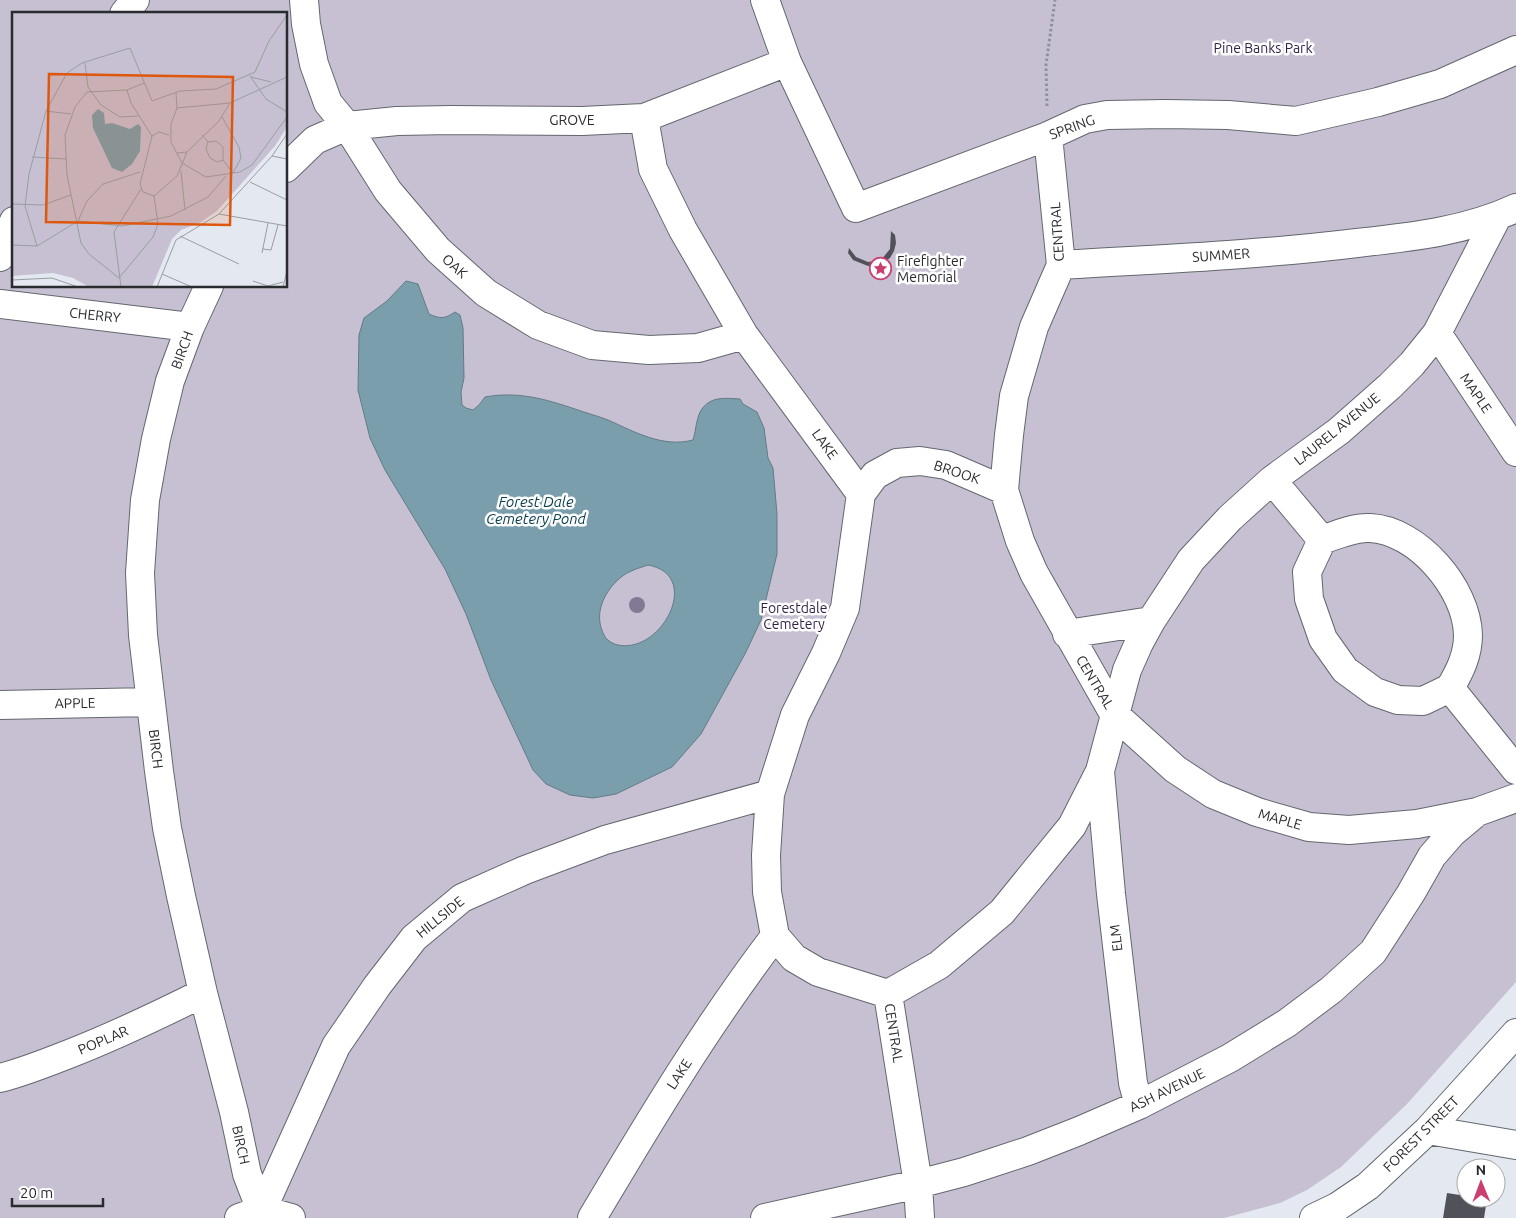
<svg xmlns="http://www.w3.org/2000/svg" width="1516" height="1218" font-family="Ubuntu,sans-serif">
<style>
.green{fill:#c7c0d2;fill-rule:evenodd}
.water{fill:#7b9eac;stroke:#627c86;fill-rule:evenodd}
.building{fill:#515259}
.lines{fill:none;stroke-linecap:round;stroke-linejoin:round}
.minor-casing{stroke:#63676e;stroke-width:30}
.path{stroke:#8e9297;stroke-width:3;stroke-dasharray:2.5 2.5;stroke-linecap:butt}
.minor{stroke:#fff;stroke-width:28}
.tree{fill:#827a94}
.labels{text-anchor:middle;stroke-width:5;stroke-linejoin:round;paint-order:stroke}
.park-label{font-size:14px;fill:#311f47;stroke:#fff}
.street-label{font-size:14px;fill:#292b2e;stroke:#fff}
.poi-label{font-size:14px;fill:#292b2e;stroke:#fff;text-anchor:start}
.water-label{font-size:15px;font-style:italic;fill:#083e4e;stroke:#fff}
.inset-road{fill:none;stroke:#999da3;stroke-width:1}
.view{fill:#de570e;fill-opacity:0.15;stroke:#de570e;stroke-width:2.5}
.inset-edge{fill:none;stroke:#292b2e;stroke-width:2.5}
</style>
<rect width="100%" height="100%" fill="#e4e9f1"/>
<!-- green -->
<path class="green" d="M 0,0 L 1516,0 L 1516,982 L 1407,1104 L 1341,1167 L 1307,1190 L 1280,1203 L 1224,1218 L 0,1218 ZM 14,14 L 286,14 L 286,286 L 14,286 Z"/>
<!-- water -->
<path class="water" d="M 406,281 L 418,284 L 429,314 C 440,319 445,319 455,312 L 460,315 L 463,328 L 464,378 L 461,392 L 462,405 L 466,408 L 473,410 L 479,405 L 485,397 C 518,391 545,399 575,409 C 586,413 598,416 608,420 C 635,432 663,448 693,440 C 696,431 696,420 700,412 C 709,396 724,398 740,399 L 743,404 L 757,412 L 764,428 L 768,458 L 773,468 L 777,514 L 777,554 L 761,620 L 746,652 L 701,734 L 672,767 L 616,794 L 593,798 L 570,795 L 546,784 L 533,770 L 491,680 L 466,614 L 445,569 L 385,470 L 370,438 L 358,390 L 359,335 L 364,318 L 387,301 ZM 648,565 C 703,575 662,654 618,645 C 613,644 606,640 604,635 C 593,614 604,592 620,578 C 628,571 639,568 648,565 Z"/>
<!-- building -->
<path class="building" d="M 891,231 L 895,235 L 896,243 L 894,251 L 890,258 L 883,263 L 876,266 L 868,266 L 853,260 L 848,253 L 849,248 L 856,257 L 868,262 L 881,260 L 890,249 Z
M 1447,1193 L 1466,1196 L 1466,1198 L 1487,1199 L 1484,1218 L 1443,1218 Z"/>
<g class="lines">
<defs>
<path id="minor" d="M 304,0 L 306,24 L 314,64 L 328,103 L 347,126 L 388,191 L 438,250 L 486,293 L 538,325 L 592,345 L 649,350 L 698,348 L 744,335
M 765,0 L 787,62 L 856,208 L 1048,136 L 1085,119 L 1107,115 L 1165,114 L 1228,115 L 1296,121 L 1378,102 L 1440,84 L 1516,50
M 124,14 L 135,0
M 644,118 L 653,169 L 683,230 L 744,335 L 861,494 L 845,608 L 826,653 L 795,715 L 770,794 L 766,855 L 767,892 L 775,936 L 794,958 L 818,972 L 888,994
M 1048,136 L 1061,265 L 1034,327 L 1014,396 L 1009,435 L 1004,490 L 1020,541 L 1034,573 L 1114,714 L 1175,769 L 1213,794 L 1257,812 L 1309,827 L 1349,830 L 1417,824 L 1477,812 L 1516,798
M 286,168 L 315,140 L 347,126 L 397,121 L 451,120 L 582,121 L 644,118 L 787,62
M 0,257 L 14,221
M 1061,265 C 1160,259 1259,255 1357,243 C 1411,237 1467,231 1516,208
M 209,286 L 190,327 L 170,381 L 156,439 L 145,500 L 140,573 L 143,635 L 159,771 L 167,828 L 181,896 L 203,993 L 234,1112 L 247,1174 L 264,1218
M 0,304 L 190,327
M 1437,333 L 1516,452
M 1272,480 L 1322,540 C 1336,535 1354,527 1370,528 C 1417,530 1467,588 1468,635 C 1468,655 1460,671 1450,688 L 1516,770
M 861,494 L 875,475 L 897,463 L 920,461 L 946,465 L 1004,490
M 1322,540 L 1307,572 L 1309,599 L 1323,639 L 1345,670 L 1375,692 L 1398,700 L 1423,701 L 1450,688
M 1067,634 L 1151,621 L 1191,560 L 1230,518 L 1272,480 L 1339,431 L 1390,386 L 1412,364 L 1437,333 L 1497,217
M 0,705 L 151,702
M 1100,771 L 1111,894 L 1133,1083 L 1139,1105
M 888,994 L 939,965 L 1002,912 L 1072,826 L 1100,771 L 1127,670 L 1139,643 L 1151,621
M 888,994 L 918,1184 L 920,1218
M 0,1078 C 24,1072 46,1063 69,1054 C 115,1036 159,1015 203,993
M 1428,1130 L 1516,1145
M 262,1210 L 336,1046 L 377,986 L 414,938 L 462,898 L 525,870 L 605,840 L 770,794
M 262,1210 L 291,1218
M 239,1218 L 262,1210
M 592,1218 C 649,1122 707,1025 775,936
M 765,1218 L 918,1184 L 964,1172 L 1028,1151 L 1079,1131 L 1139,1105 L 1230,1058 L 1287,1023 L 1331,990 L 1373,952 L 1411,893 L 1432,856 L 1452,833 L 1477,812
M 1314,1218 L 1337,1207 L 1368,1186 L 1428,1130 L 1516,1033"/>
</defs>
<!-- minor casing -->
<use href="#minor" class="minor-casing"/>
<!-- path -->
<path class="path" d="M 1047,106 L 1046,65 L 1055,0"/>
<!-- minor -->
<use href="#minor" class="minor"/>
</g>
<!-- trees -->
<circle class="tree" cx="637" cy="605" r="8"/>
<!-- icons -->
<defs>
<symbol id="sight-ring" viewBox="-11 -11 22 22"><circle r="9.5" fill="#fff" stroke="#ca3e70" stroke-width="1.5"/><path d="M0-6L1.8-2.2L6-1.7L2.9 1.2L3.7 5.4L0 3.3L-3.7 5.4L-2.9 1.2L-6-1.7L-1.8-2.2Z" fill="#ca3e70"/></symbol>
</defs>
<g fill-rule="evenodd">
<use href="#sight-ring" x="868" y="256" width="25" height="25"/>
</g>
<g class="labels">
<!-- park labels -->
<g class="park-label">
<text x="1263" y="53">Pine Banks Park</text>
<text x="794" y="613">Forestdale<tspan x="794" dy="16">Cemetery</tspan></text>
</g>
<!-- street labels -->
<g class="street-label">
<text x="572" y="125">GROVE</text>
<text transform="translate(1072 127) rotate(-20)" y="5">SPRING</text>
<text transform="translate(1057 232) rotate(-94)" y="5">CENTRAL</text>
<text transform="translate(1221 255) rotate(-4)" y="5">SUMMER</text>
<text transform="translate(455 266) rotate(42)" y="5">OAK</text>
<text transform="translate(95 315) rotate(6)" y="5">CHERRY</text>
<text transform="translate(182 350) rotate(-70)" y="5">BIRCH</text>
<text transform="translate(1476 393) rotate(56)" y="5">MAPLE</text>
<text transform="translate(1337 429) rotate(-39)" y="5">LAUREL AVENUE</text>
<text transform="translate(825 444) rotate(54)" y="5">LAKE</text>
<text transform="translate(957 472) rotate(18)" y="5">BROOK</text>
<text transform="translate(1095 682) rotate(59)" y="5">CENTRAL</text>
<text transform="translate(75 703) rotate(-1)" y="5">APPLE</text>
<text transform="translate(156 749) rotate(83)" y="5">BIRCH</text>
<text transform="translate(1280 819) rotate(16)" y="5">MAPLE</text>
<text transform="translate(440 917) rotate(-39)" y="5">HILLSIDE</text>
<text transform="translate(1116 938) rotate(-97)" y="5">ELM</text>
<text transform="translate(894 1033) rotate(81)" y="5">CENTRAL</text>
<text transform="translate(103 1040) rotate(-23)" y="5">POPLAR</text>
<text transform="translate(679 1074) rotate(-57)" y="5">LAKE</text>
<text transform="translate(1167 1090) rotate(-26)" y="5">ASH AVENUE</text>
<text transform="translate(1421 1134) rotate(-45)" y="5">FOREST STREET</text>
<text transform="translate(241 1145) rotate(78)" y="5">BIRCH</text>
</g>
<!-- poi labels -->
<g class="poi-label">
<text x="897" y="266">Firefighter<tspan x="897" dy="16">Memorial</tspan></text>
</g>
<!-- water labels -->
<g class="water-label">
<text x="536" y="507">Forest Dale<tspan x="536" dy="17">Cemetery Pond</tspan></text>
</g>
</g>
<!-- overview -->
<g transform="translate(12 12)">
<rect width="275" height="275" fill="#e4e9f1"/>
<path d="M 0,0 L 275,0 L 275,115 L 263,134 L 205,199 L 189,210 L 169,218 L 160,227 L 140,275 L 77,275 L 61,266 L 41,261 L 0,264 Z" fill="#c7c0d2"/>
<path d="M 86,97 L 92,101 L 93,112 L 100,111 L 118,117 L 126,112 L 129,115 L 128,139 L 120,152 L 110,160 L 100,156 L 81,116 L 80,103 Z" fill="#7b9eac"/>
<path class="inset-road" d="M 73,51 L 76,75 L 89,93 L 108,105 L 126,104M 238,64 L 254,87 L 275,100M 239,65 L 259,70M 115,78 L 119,91 L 140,124 L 128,172 L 131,180 L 142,184M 164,81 L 165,96 L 159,112 L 159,130 L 170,151 L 194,165 L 228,160 L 240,153 L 275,105M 165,96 L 218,91 L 275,65M 34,99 L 59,102M 210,105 L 227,135 L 229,146 L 221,161M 190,123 L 196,130 L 204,129 L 211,135 L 211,148 L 221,161M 140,124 L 147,120 L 157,123M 196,130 L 194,137 L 198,146 L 205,150 L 211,148M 165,141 L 175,140 L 207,109 L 218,91M 260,144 L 275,147M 20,145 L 54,147M 169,159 L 173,198M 238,170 L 275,188M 142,184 L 165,164 L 175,140M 0,192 L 31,193 L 59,183M 207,202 L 275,214M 66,209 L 110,214 L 159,204 L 196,185 L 214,164M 66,209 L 75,189 L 91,172 L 128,160M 168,224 L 227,252M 0,233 L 25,234 L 66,209M 25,234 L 13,194 L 17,162 L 34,99 L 55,61 L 70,51 L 118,36 L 140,89 L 168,79 L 204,77 L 243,60 L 257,29 L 275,3M 251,237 L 259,238 L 266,213M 250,241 L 256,211M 150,262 L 180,275M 107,266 L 77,242 L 69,231 L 55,163 L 53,123 L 63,95 L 75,80 L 115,78 L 132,71M 107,266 L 141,225 L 146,212 L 142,184M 0,268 L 40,266 L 66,275M 241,269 L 256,274 L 271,270M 109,275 L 102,220 L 129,177M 145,275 L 164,228 L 207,202 L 260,144 L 275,122M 271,275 L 275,259"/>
<path class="view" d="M 37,62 L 221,65 L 218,213 L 34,210 Z"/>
<rect width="275" height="275" class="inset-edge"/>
</g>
<!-- north arrow -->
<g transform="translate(1481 1183) rotate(359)"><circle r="24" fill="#ffffff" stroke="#a9aaab"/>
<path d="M0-4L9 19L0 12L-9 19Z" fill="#ca3e70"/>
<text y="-8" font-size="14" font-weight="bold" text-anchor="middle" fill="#292b2e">N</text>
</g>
<!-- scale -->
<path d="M12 1198v8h91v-8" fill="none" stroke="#292b2e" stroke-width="2.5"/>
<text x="20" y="1198" font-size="15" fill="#292b2e" stroke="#ffffff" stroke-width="4" paint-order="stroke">20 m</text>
</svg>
